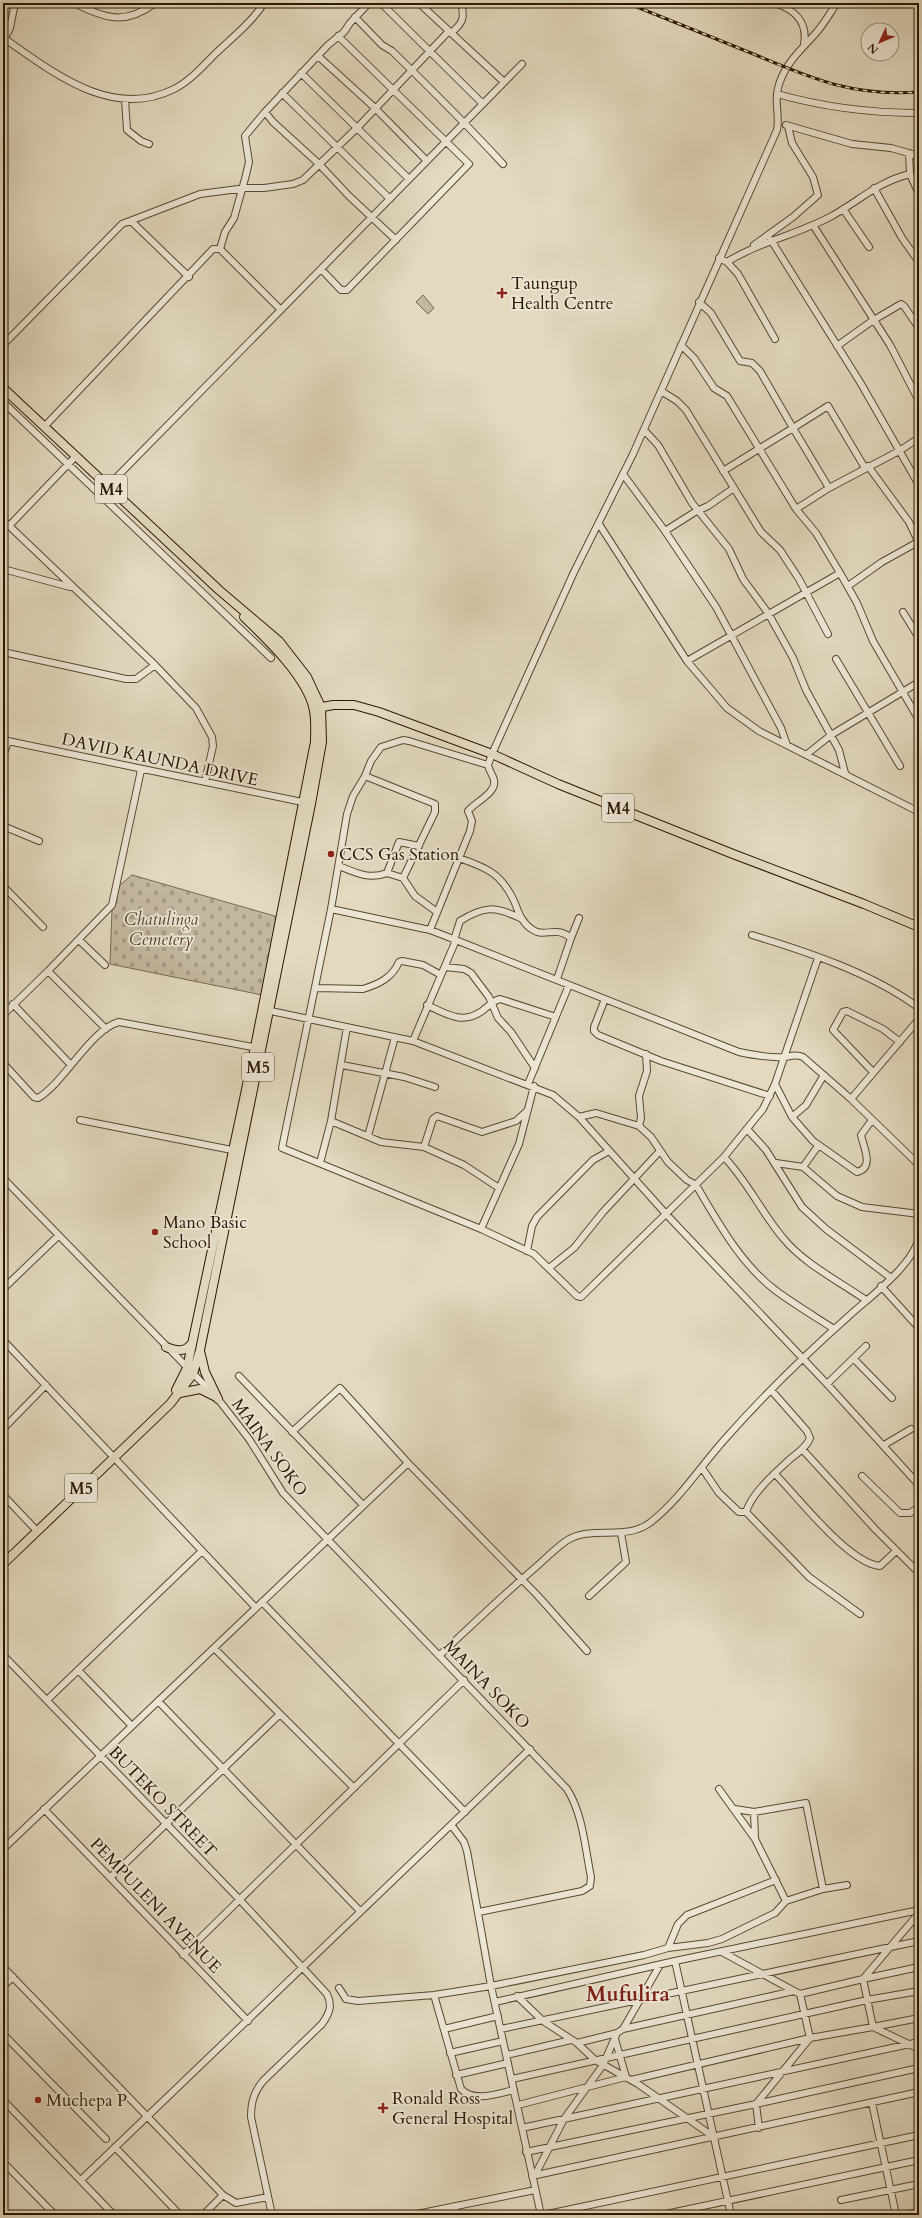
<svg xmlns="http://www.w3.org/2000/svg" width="922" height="2218" font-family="Cardo,serif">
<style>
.cemetery{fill:url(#cemetery-stones);stroke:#766850}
.park{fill:#c3b89f;stroke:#766850}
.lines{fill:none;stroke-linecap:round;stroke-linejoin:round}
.minor-casing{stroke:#584830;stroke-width:8}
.major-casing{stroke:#2a1701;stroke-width:10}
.minor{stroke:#ece6d5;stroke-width:6}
.major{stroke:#e2d9bf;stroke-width:8}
.rail-casing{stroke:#2a1701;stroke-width:3}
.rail{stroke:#ece6d5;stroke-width:1.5;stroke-dasharray:4.5;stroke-linecap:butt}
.poi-dot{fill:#8f2418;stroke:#ece6d5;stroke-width:1.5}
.labels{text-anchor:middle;stroke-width:3.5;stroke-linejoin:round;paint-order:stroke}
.shield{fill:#ece6d5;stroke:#645541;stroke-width:1}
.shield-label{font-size:16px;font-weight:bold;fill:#2a1701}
.poi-label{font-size:17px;fill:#2a1701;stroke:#ece6d5;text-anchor:start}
.street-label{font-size:17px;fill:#2a1701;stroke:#ece6d5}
.park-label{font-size:17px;font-style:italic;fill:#584730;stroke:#ece6d5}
.district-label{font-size:21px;font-weight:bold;fill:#7a1f14;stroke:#ece6d5}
</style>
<defs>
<pattern id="cemetery-stones" width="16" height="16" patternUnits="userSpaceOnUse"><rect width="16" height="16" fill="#c3b89f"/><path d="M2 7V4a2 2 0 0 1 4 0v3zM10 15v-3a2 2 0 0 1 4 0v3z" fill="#a89d87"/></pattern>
</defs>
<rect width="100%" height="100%" fill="#e2d9bf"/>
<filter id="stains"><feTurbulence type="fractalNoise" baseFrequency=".005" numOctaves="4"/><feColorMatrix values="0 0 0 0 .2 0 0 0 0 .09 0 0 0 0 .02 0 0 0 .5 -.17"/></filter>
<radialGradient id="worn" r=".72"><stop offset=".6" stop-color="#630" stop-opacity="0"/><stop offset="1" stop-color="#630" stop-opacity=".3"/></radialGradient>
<!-- cemetery -->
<path class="cemetery" d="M 132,875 L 278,917 L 262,995 L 110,964 L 112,910 L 119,886 Z"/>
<!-- park -->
<path class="park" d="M 423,295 L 434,308 L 428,314 L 416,302 Z"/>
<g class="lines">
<defs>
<path id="minor" d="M 74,3 C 104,18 125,26 155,3
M 369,3 L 350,23 L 344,32 L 328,45 L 265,112 L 273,122 L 319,164 L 349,196 L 396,240
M 381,3 L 483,104
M 419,3 L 504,82
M 774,3 C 794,9 808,22 804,44
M 355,17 L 382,45 L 392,51 C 430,88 467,125 503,164
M 451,33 C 463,23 465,18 461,3
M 5,39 C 54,73 112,120 174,89 C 190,81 203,66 216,53 C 232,38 252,22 264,3
M 3,42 L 10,28 L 15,3
M 318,56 L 375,108 L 427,161
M 301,73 L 409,179
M 282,93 L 390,199
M 777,94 C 823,107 871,113 919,113
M 125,99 L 127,130 L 141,141 L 149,144
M 786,125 L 852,144 L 891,148 L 919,156
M 909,153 L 910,174 L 919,194
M 874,188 L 902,238 L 919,262
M 843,209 L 869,247
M 131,221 L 189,277
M 813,225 L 890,345 L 919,401
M 771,240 L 860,382 L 919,485
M 754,245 L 793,217 L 818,195 L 813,177 L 792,143 L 788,126
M 220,249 L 225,232 L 234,218 L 246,175 L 249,162 L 245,136 L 265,112
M 719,258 L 727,262 C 759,242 796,235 830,217 C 858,202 877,182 910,174
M 727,262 L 738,274 L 775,339
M 321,269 L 341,290 L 347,290 L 469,164 L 338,36
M 699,302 L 711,313 L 740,361 L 752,363 L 760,371 L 793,428 L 723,471
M 3,345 L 122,224 L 200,194 L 246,188 L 264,188 L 293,184 L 303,180 L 357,128 L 449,31
M 681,345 L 694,358 L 714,388 L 727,396 L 796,509 L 816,533 L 840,573
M 837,346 L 872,321 L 901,304 L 904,306 L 919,328
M 661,391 L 677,401 L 686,410 L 761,532 L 780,550 L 799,579 L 828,634
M 3,402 L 271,658
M 44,427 L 213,249 L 220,249 L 280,309
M 644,430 L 658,445 L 692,503 L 729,549 L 743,579 L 768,613 L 793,658 L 806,690 L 839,750 L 845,773
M 868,466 L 909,522 L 919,543
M 623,474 L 665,531 L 716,607 L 781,728 L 787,745
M 108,486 L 522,64
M 829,488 L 793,428 L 828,406 L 865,468
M 796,509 L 829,488 L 899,451 L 919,438
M 3,520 L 155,665 L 196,708 L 212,737 L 213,746 L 205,782
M 599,524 L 687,661 L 727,708 L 759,731 L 919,812
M 9,526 L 76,456
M 665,531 L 695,512 L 708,506 L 734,488
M 3,569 L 70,587
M 848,586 L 882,562 L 918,542
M 903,612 L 919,638
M 3,652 L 126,679 L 136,679 L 155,665
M 836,659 L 900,766
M 687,661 L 840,573 L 857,603 L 873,641 L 919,720
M 3,740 L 307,803
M 806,755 L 831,735 L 919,682
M 3,756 L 8,742
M 365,776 L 435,804 L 435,812 L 403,878
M 3,826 L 39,841
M 459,858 C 488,868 502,874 515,903 C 519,914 522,923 533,930 C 545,938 556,925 571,938 L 557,979
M 339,866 C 356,873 370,880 387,873 L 399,842 L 419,846
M 387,873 L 403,878 L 415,896 L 437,912
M 3,886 L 43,927
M 331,909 L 347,814 L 353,796 L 365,776 L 371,761 L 381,747 L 403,740 L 409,741 L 488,765
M 430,930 L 470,831 L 472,821 L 468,811 C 475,802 497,793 494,780 C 493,775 489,771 488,765 L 492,754 L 574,572 L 633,454 L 777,130 C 780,116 774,102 778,88 C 784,64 801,50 816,33 C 824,24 830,13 837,3
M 752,935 C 808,952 872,973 919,1008
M 571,938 L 579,918
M 79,940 L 105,965
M 454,940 L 460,921 C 484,906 495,906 520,918
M 818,958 L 775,1084 L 763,1109 L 724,1157 L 581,1297 L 577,1296 L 534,1254 L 481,1229 L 282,1148 L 331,909 L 430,930 L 443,935 L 739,1052 C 753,1055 769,1058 784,1057 C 792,1056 796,1054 803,1057 L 851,1099 L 919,1165
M 445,967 L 464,969 L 471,973 L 489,997 L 498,1018 L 511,1032 L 535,1068
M 48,971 L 106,1029
M 316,988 L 363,989 C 379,984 392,978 399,962 L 402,961 L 423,965 L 441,975
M 605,999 L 594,1027 L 594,1031 L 598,1035 L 661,1061 L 770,1096
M 13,1004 L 70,1064
M 427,1005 C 446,1014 463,1025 482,1011 C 488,1007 492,1001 500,999 L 556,1017
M 266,1010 L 413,1041 L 553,1095 L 579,1117 L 666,1214 L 827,1384 L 919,1485
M 3,1015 L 48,971 L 112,905 L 141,770
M 413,1041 L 456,940
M 3,1063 L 34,1097 L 38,1098 C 64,1083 91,1029 119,1022 L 258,1048
M 342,1065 L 404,1077 L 435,1087
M 873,1072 L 833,1030 L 843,1012 L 847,1011 L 883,1029 L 900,1042
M 528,1084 L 569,985
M 775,1084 L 792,1117 L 813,1141 L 857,1172 C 875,1168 863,1146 861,1135 L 872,1120
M 851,1099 L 919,1019
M 579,1117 L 596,1113 L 639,1126 L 651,1137 L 668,1162 L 687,1180 L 696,1185 C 718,1222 740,1263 775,1290 C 794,1304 814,1316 834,1329
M 792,1117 L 806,1105 L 824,1075
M 80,1120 L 237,1151
M 331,1121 L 347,1027
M 639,1126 L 641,1118 L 639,1096 L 647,1071 L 646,1054
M 747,1129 L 766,1150 L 802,1207 L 826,1229 L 891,1278
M 368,1136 L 395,1037
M 424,1147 L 433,1119 L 437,1116 L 482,1132 L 516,1121 L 527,1111
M 724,1157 C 748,1182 761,1212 783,1238 C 803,1263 840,1282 866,1300
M 320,1163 L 331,1121 L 381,1142 L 424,1147 L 464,1165 L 499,1188
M 776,1163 L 803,1167 L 837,1196 L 862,1207 L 919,1214
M 803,1167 L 818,1146
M 3,1178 L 218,1399 L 249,1439 L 283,1493 L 567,1789 C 583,1814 585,1848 591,1877 L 590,1886 L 582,1891 L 479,1912
M 481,1229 L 519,1144 L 534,1086
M 527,1251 L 532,1226 L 537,1217 L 593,1160 L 609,1151
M 549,1268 L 574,1248 L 603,1212 L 659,1152
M 881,1286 L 919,1328
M 3,1289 L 58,1236
M 3,1340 L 256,1608
M 854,1359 L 892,1398
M 239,1376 L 363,1505
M 827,1384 L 866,1346
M 771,1390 L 807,1431 L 810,1438 C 807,1447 796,1454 789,1460 C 774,1474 752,1493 746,1512 L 809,1577 L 860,1614
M 3,1429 L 46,1385
M 292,1432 L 340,1388 L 408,1463 L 538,1596 L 587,1651
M 884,1445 L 911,1429
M 802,1449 L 875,1529 L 919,1573
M 702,1468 L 719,1493 L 739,1512 L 746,1512
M 775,1474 C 798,1497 848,1563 880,1566 L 896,1551
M 862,1476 L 900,1513 L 910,1513 L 919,1507
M 3,1495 L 37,1531
M 589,1596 L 626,1562 L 621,1533
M 262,1602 L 465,1812
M 214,1648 L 354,1788
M 3,1655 L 240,1900 L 327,1994 C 333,2006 329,2014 322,2024 L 263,2081 C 254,2092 251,2102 251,2117 L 272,2215
M 440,1655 C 472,1625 503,1595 536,1567 C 546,1558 556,1548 566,1541 C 592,1524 626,1542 651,1522 C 680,1499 700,1467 725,1439 C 763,1396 806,1354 850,1315 C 871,1296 912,1266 919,1238
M 78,1670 L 132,1726
M 47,1700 L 202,1551
M 158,1701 L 360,1911
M 719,1789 L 755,1839
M 44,1809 L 248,2021
M 735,1809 L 754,1812 L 806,1803 L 823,1889
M 452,1826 L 464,1842 L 467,1851 L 491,1986 L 541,2215
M 3,1849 L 408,1463
M 111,1877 L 280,1714
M 786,1901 L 823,1889 L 847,1885
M 919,1913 L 863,1979 L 919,1967
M 668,1948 L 708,1943 L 722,1939 L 775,1913 L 786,1901 L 755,1839 L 754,1812
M 722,1952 L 794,1991
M 183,1955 L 464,1680
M 675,1961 L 731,2215
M 3,1967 L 223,2195 L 236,2203 L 268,2197
M 3,1986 L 13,1977
M 339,1988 L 346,1999 L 358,2001 L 434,1995 L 491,1986 L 644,1955 L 668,1948 L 678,1924 L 687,1915 L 776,1880
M 434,1995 L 461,2089 C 474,2103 499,2093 514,2090
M 517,1996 L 543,2021 L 577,2043 L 595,2060 L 638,2084 L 714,2137
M 495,2002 L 675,1961 L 919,1910
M 919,2018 L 873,2027 L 919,2049
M 444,2029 L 498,2016
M 501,2029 L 919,1941
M 623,2029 L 794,1991 L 800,1994
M 3,2034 L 106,2139
M 615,2039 L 626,2077
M 577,2043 L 617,2033
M 450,2053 L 503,2041
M 507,2055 L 571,2040
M 456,2075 L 508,2063
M 512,2079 L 867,2000 L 919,1991
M 631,2080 L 810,2038 L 873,2027 L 863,1979 L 800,1994 L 810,2038 L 756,2104 L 759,2128
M 3,2100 L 114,2215
M 872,2103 L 896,2215
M 518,2105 L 626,2077
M 522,2128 L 919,2042
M 115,2147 L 180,2215
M 526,2152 L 756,2104 L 919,2068
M 3,2162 L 55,2215
M 535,2175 L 564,2119 L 603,2065 L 617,2033 L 623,2029 L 660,1965
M 532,2176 L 919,2092
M 81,2180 L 530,1749
M 841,2200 L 919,2184
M 452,2207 L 459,2215
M 203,2215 L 223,2195
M 412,2215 L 535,2190
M 543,2215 L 919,2135
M 661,2215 L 919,2160
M 903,2215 L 919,2212"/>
<path id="major" d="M 3,388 L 219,590 L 279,641 L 307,677 L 321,707 L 322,742 L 311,804 L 200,1350 L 193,1374 L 170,1404 L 3,1564
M 317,708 L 333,705 L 354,705 L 379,712 L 492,754 L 558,784 L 733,854 L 864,904 L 919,927
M 166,1347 C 176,1351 185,1353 192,1343
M 200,1351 L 205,1372 L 218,1399
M 176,1390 L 187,1368 L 255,1047 L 315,742 C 315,732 316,721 314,711 C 309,679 267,639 244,617
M 180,1393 L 200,1389 L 216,1397"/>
</defs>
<!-- minor casing -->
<use href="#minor" class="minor-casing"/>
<!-- major casing -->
<use href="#major" class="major-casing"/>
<!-- minor -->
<use href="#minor" class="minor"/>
<!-- major -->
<use href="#major" class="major"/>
<defs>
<path id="rail" d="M 627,3 C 667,19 707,35 746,51 C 809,77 849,97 919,92"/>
</defs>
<!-- rail casing -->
<use href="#rail" class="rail-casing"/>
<!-- rail -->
<use href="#rail" class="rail"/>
</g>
<!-- markers -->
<g class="poi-dot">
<path d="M500 287h4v4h4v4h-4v4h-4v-4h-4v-4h4z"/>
<circle cx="331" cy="854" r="4"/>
<circle cx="155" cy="1232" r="4"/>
<circle cx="38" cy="2100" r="4"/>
<path d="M381 2102h4v4h4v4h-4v4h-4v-4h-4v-4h4z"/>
</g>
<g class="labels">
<!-- shield labels -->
<g class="shield">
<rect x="95" y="475" width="32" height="28" rx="3"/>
<rect x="602" y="794" width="32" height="28" rx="3"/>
<rect x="242" y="1053" width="32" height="28" rx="3"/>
<rect x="65" y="1474" width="32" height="28" rx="3"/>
</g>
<g class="shield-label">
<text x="111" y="495">M4</text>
<text x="618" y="814">M4</text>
<text x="258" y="1073">M5</text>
<text x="81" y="1494">M5</text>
</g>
<!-- poi labels -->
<g class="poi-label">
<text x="511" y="289">Taungup<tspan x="511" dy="20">Health Centre</tspan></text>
<text x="339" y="860">CCS Gas Station</text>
<text x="163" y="1228">Mano Basic<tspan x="163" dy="20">School</tspan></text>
<text x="392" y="2104">Ronald Ross<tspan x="392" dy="20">General Hospital</tspan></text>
<text x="46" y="2106">Muchepa P</text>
</g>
<!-- street labels -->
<g class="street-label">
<text transform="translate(160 759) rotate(12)" y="6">DAVID KAUNDA DRIVE</text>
<text transform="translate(270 1447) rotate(54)" y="6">MAINA SOKO</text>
<text transform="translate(487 1684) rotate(46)" y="6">MAINA SOKO</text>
<text transform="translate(163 1801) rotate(46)" y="6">BUTEKO STREET</text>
<text transform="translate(156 1905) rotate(46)" y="6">PEMPULENI AVENUE</text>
</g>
<!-- park labels -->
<g class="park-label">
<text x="161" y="925">Chatulinga<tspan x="161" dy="20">Cemetery</tspan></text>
</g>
<!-- district labels -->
<g class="district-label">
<text x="628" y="2001">Mufulira</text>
</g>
</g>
<!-- margin -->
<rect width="922" height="2218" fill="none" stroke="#e2d9bf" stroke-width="16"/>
<rect x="4" y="4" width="914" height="2210" fill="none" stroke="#2a1701" stroke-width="2"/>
<rect x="8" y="8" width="906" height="2202" fill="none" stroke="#2a1701"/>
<!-- north arrow -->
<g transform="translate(880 42) rotate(226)"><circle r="19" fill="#ece6d5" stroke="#9e9380"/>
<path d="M0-3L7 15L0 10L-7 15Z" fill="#8f2418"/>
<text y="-6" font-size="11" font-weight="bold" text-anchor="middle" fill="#2a1701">N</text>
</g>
<rect width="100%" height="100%" filter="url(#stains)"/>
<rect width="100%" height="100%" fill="url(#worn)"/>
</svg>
